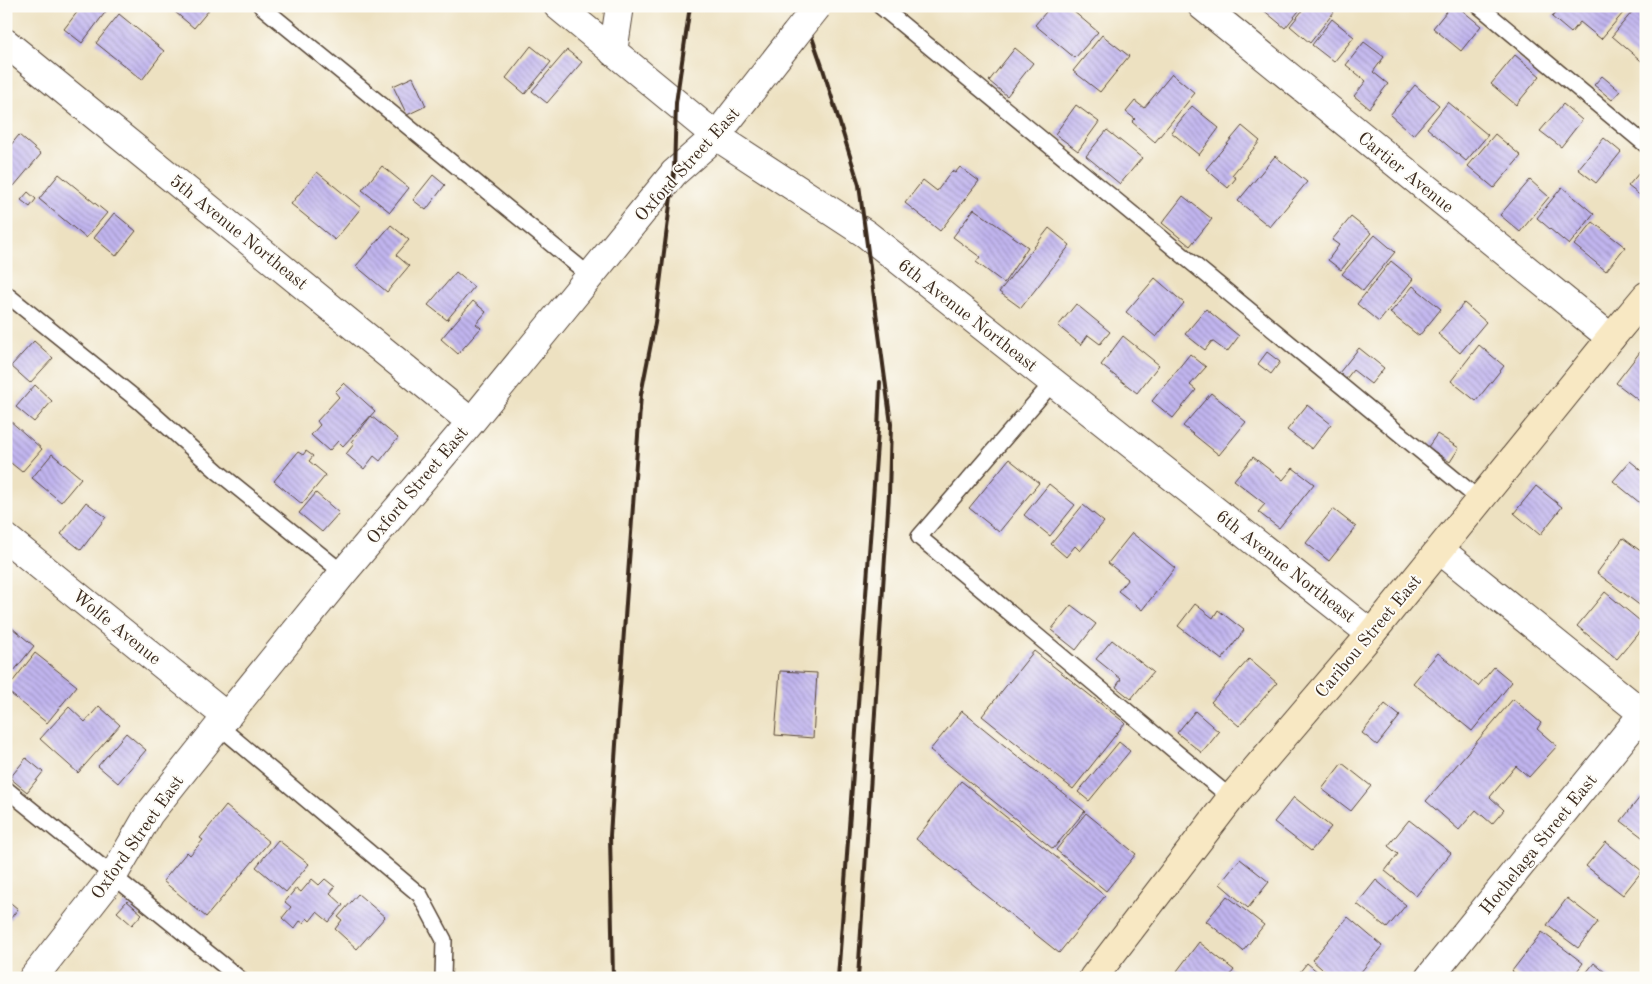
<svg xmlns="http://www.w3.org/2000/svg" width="1652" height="984" font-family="'Old Standard TT',serif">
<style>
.building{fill:url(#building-back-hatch)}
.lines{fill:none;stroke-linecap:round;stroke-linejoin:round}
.lane-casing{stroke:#564536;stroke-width:18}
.street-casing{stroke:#564536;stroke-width:30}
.secondary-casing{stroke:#564536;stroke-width:30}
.lane{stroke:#fff;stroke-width:15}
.street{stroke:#fff;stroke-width:28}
.secondary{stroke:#f8e8c3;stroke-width:28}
.rail{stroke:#3b2a1e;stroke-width:4}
.street-bridge-casing{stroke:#564536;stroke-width:30;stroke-linecap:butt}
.street-bridge{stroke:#fff;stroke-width:28}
.labels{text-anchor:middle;stroke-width:4;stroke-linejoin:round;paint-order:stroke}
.street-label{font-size:18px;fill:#3b2a1e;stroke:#fdfcf7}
</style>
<defs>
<pattern id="building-back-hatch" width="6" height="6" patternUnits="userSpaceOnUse" patternTransform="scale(1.25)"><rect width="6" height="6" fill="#c1b5ef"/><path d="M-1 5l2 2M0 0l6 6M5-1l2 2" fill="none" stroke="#9e93c1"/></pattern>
</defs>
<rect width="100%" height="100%" fill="#fdfcf7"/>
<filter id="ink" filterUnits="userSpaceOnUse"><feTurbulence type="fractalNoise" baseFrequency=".02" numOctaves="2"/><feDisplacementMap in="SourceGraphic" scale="10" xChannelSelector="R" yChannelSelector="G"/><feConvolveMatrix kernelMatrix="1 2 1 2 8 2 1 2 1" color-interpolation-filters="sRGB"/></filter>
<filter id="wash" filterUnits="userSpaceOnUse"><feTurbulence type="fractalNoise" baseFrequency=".0096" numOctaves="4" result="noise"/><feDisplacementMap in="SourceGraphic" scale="20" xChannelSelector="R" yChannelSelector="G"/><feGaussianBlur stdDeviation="1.12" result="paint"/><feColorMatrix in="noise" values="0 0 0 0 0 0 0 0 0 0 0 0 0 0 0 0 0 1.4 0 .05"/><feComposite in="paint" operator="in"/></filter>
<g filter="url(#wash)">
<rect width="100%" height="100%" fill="#ede1c1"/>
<g id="blocks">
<!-- building -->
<path class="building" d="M 82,6 L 103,6 L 107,10 L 82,43 L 64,29 Z
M 168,6 L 204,6 L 209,10 L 194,28 Z
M 1051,6 L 1067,6 L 1098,32 L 1075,58 L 1035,25 Z
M 1263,6 L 1303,6 L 1285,28 L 1261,8 Z
M 1306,6 L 1327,6 L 1334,12 L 1310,43 L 1290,26 Z
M 1451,6 L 1457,6 L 1481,26 L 1461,51 L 1433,28 Z
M 1561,6 L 1629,6 L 1601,39 L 1580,22 L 1571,33 L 1552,17 Z
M 1637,6 L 1646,6 L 1646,65 L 1612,36 Z
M 119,14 L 164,51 L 142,80 L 96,43 Z
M 1332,19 L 1354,37 L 1334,62 L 1312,45 Z
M 1102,35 L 1129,56 L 1100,92 L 1073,71 Z
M 1364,42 L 1384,57 L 1373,72 L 1388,84 L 1369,108 L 1354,96 L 1366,81 L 1346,65 Z
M 531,46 L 551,62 L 525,94 L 506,78 Z
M 1015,48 L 1033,63 L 1007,96 L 989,81 Z
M 567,50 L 582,62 L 547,103 L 532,91 Z
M 1515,55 L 1540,76 L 1516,105 L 1491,84 Z
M 1172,74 L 1195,93 L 1155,142 L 1132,122 L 1135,119 L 1126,112 L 1135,101 L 1144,108 Z
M 1602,76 L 1620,91 L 1612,100 L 1594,85 Z
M 413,77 L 426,106 L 407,115 L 393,86 Z
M 1415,85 L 1439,105 L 1413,135 L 1390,115 Z
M 1448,102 L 1488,135 L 1466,161 L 1427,128 Z
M 1563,104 L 1582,120 L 1561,147 L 1540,131 Z
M 1076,105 L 1099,122 L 1078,151 L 1055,134 Z
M 1192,106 L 1219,128 L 1199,155 L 1171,132 Z
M 1242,126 L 1260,141 L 1232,175 L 1236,178 L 1228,188 L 1206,169 Z
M 1107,130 L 1142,158 L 1120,184 L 1086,156 Z
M 1495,134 L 1521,156 L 1494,188 L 1468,166 Z
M 19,135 L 41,154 L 14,186 L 6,180 L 6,151 Z
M 1604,138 L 1621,152 L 1596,183 L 1578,169 Z
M 1275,156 L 1307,182 L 1270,227 L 1238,201 Z
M 1646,165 L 1646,200 L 1628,186 Z
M 382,166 L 409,188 L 390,212 L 362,190 Z
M 960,167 L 979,181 L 940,231 L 905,203 L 923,180 L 937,191 L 952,171 L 955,173 Z
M 317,172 L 361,208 L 335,240 L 291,204 Z
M 59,174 L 107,213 L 86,238 L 39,199 Z
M 433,175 L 445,185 L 426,210 L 413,200 Z
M 1530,180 L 1549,197 L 1520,232 L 1500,215 Z
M 1562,187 L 1594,214 L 1569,245 L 1537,218 Z
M 28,192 L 36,199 L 30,207 L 21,200 Z
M 1183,196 L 1212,219 L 1190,246 L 1162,223 Z
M 974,209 L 1028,247 L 1004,283 L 976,262 L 980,257 L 953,237 Z
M 114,213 L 136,231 L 116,256 L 94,238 Z
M 1351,217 L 1371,233 L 1341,270 L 1328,260 L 1339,245 L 1332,240 Z
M 1593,222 L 1625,247 L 1606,271 L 1574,245 Z
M 391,225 L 409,240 L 396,255 L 409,266 L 387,292 L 356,266 Z
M 1049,228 L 1070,245 L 1021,308 L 999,292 Z
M 1375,235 L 1395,252 L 1363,291 L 1342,274 Z
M 1391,261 L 1413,279 L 1379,322 L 1357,304 Z
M 456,272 L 474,287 L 447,320 L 428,305 Z
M 1155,278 L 1184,303 L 1156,337 L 1126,312 Z
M 1413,286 L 1441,309 L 1419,336 L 1390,313 Z
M 473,301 L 486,312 L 476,324 L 481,328 L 458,354 L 441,339 Z
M 1464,303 L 1486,322 L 1460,353 L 1438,334 Z
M 1076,304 L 1110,332 L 1100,344 L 1088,335 L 1081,345 L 1058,326 Z
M 1206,309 L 1239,336 L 1227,352 L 1212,341 L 1205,350 L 1185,334 Z
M 1123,336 L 1159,365 L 1137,393 L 1101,365 Z
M 34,341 L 53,358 L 30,383 L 11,366 Z
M 1479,345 L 1504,366 L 1476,401 L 1451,381 Z
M 1359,348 L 1384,368 L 1371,384 L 1353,370 L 1346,379 L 1339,373 Z
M 1267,352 L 1280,362 L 1271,374 L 1258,364 Z
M 1640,352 L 1646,357 L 1646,406 L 1616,383 Z
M 1190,354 L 1206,367 L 1190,385 L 1196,390 L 1173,418 L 1152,401 Z
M 344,383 L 375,411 L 343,446 L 338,441 L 329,451 L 311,435 L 320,425 L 317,421 L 339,397 L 335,392 Z
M 35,385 L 52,401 L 34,422 L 16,407 Z
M 1211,393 L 1246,422 L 1219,455 L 1183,426 Z
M 1307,405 L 1331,424 L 1312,449 L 1287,430 Z
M 371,416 L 398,438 L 380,461 L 374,456 L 364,469 L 346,454 L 354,444 L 351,442 Z
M 8,419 L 42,449 L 22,472 L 6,459 L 6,421 Z
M 1437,434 L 1459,448 L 1450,462 L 1428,447 Z
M 306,451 L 313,456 L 309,461 L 326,475 L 302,504 L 274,481 L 298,452 L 303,455 Z
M 52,454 L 81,478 L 61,502 L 32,478 Z
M 1253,457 L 1283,480 L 1293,468 L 1314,484 L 1279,528 L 1258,512 L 1265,504 L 1234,480 Z
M 1009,459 L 1039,483 L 999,532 L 969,508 Z
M 1630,461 L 1646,474 L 1646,497 L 1640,503 L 1613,481 Z
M 1049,484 L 1075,505 L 1050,536 L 1024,515 Z
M 1536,486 L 1562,507 L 1540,535 L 1514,513 Z
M 316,493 L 339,513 L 322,532 L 299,513 Z
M 86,502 L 106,517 L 81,550 L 61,534 Z
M 1083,505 L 1104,522 L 1080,551 L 1075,546 L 1066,557 L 1051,544 Z
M 1333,509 L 1356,527 L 1329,561 L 1306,543 Z
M 1132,533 L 1175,568 L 1142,610 L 1118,591 L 1128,579 L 1108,563 Z
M 1623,538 L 1646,555 L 1646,610 L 1597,573 Z
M 1605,592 L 1645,625 L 1617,659 L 1577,626 Z
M 1195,604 L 1213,618 L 1218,610 L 1244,630 L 1222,660 L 1178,626 Z
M 1071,605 L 1096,624 L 1076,650 L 1051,630 Z
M 6,623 L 34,646 L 14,671 L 6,665 Z
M 1112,640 L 1153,672 L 1131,699 L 1116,687 L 1121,679 L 1096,659 Z
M 1034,651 L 1125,723 L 1073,789 L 982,716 Z
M 35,653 L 77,686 L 47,723 L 6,690 Z
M 1438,653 L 1478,686 L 1494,667 L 1512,682 L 1472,731 L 1413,683 Z
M 1249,659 L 1277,683 L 1239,726 L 1211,702 Z
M 780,671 L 817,673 L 813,738 L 775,735 Z
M 1513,699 L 1541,723 L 1537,729 L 1557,746 L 1529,777 L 1516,766 L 1490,797 L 1504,810 L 1492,824 L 1476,810 L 1459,830 L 1426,801 Z
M 1385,704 L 1400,716 L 1377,745 L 1362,733 Z
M 99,706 L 120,725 L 78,773 L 40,739 L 69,707 L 85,722 Z
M 962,711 L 1085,811 L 1053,849 L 930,750 Z
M 1195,711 L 1219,732 L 1202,753 L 1177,733 Z
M 126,733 L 146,750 L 118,783 L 98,766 Z
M 1119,742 L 1130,751 L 1089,801 L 1078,792 Z
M 26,758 L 43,772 L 27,792 L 10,778 Z
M 1342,763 L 1371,786 L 1351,811 L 1322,789 Z
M 961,781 L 1105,896 L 1059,953 L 916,839 Z
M 1641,796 L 1646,800 L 1646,840 L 1621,821 Z
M 1294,797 L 1331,827 L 1311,851 L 1274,822 Z
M 226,806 L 269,842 L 206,917 L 163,881 L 187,852 L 190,855 L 203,840 L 200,838 Z
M 1086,813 L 1136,854 L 1106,891 L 1056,850 Z
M 1409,820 L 1451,853 L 1416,896 L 1385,871 L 1398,854 L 1388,846 Z
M 278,840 L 309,864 L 286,892 L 256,867 Z
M 1606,842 L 1642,871 L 1623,895 L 1586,866 Z
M 1240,859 L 1269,882 L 1248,908 L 1220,884 Z
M 312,879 L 319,885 L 325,879 L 335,887 L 330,893 L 343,905 L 329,922 L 317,912 L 310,921 L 307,918 L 303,923 L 300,921 L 294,929 L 282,918 L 291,907 L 285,902 L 296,888 L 301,892 Z
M 1376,880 L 1406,905 L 1387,928 L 1357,904 Z
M 358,894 L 385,917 L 357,949 L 335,929 L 342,920 L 338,917 Z
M 1227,896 L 1264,925 L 1243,951 L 1206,921 Z
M 1567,898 L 1598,922 L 1578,948 L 1547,925 Z
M 6,899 L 18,909 L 6,924 Z
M 127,901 L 142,914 L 132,925 L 117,912 Z
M 1348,917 L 1382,946 L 1356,978 L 1332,978 L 1312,960 Z
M 1542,932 L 1583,963 L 1572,978 L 1521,978 L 1512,971 Z
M 1199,942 L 1234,970 L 1228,978 L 1185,978 L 1177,971 Z
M 1307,963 L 1325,978 L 1295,978 Z
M 1594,963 L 1612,978 L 1582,978 Z"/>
</g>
</g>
<g filter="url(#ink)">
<use href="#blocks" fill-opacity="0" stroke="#564536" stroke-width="1"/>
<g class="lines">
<defs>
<path id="lane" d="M 261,6 L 589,275
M 880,6 L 1480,500
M 1479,6 L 1646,145
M 6,294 L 140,402 L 217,471 L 343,573
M 1053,382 L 919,537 L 1231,798
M 219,726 L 420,895 L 444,940 L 443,978
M 6,789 L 239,978"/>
<path id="street" d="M 558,6 L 716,136 L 866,234 L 1371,634
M 1202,6 L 1611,338
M 6,43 L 471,422
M 613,52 L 620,6
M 6,538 L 227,717
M 1440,550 L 1646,716
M 33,978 L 113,876 L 149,814 L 219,726 L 343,573 L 471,422 L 674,173 L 716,136 L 794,36
M 1429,978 L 1646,710"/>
<path id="secondary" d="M 1093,978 L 1231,798 L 1371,634 L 1611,338 L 1646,296"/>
</defs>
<!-- lane casing -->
<use href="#lane" class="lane-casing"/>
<!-- street casing -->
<use href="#street" class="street-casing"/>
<!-- secondary casing -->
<use href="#secondary" class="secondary-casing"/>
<!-- lane -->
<use href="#lane" class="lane"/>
<!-- street -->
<use href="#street" class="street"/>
<!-- secondary -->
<use href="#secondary" class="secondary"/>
<!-- rail -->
<path class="rail" d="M 801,6 L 823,69 L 859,185 L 891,424 L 889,494 L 858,978
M 613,978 L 610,836 L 617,729 L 641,394 L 655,323 L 674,173 L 676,103 L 690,6
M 838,978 L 878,430 L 880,382"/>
<defs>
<path id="street-bridge" d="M 794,36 L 817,7"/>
</defs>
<!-- street-bridge casing -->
<use href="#street-bridge" class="street-bridge-casing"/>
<!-- street-bridge -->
<use href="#street-bridge" class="street-bridge"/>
</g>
</g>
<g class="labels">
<!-- street labels -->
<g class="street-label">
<text transform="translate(687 164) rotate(-48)" y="6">Oxford Street East</text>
<text transform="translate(1406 172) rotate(39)" y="6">Cartier Avenue</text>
<text transform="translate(239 232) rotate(39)" y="6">5th Avenue Northeast</text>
<text transform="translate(968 315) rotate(38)" y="6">6th Avenue Northeast</text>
<text transform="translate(417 485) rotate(-50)" y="6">Oxford Street East</text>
<text transform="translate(1286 566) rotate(38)" y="6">6th Avenue Northeast</text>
<text transform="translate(117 627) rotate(39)" y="6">Wolfe Avenue</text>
<text transform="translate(1368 636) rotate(-50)" y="6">Caribou Street East</text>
<text transform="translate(137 837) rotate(-55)" y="6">Oxford Street East</text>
<text transform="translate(1538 844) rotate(-51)" y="6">Hochelaga Street East</text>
</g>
</g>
<!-- margin -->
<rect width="1652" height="984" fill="none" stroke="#fdfcf7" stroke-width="25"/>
</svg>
